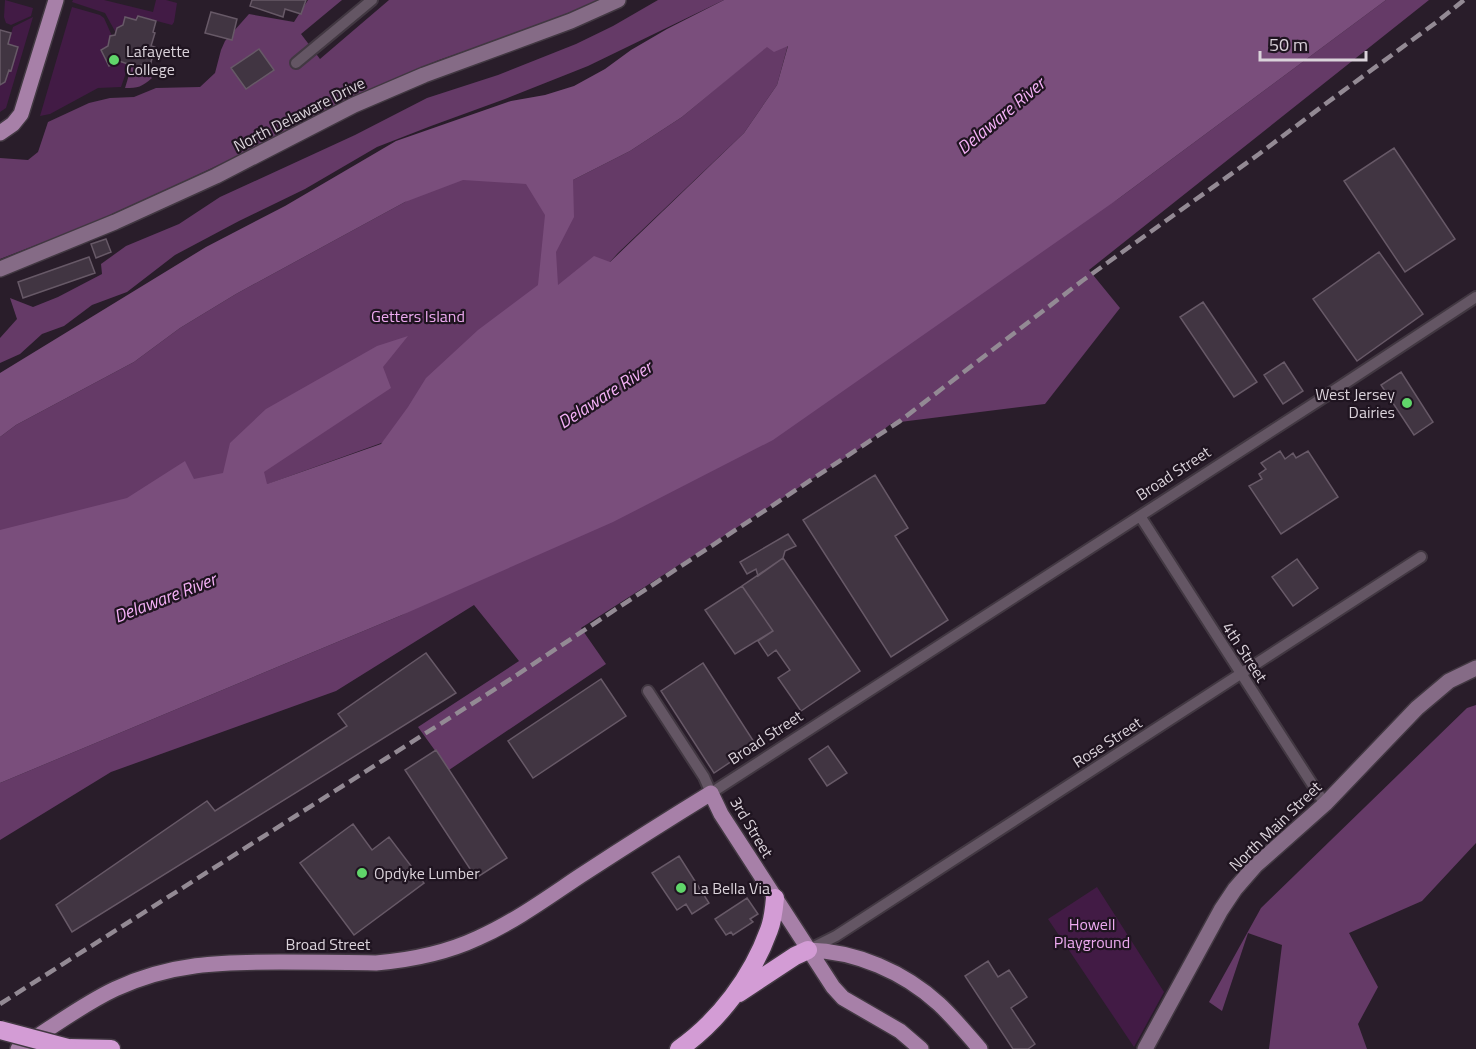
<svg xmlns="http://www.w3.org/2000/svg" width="1476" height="1049" font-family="'Titillium Web',sans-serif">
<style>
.green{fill:#421b45}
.forest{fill:#653a67}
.water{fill:#7a4e7c;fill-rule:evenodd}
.building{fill:#413542;stroke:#675967;stroke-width:1.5}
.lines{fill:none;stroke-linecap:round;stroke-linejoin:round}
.street-casing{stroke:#423842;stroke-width:14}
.secondary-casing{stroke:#423842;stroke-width:18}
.primary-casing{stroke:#423842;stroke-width:18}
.highway-casing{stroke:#423842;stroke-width:21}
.street{stroke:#645664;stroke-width:10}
.secondary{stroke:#856b86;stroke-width:15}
.primary{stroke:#a780a8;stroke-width:15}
.highway{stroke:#d39cd5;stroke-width:18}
.rail{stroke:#938a94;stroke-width:4.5;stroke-dasharray:12 6;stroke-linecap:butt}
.highway-bridge-casing{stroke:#423842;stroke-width:21;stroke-linecap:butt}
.highway-bridge{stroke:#d39cd5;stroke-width:18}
.poi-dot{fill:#60d56a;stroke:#1f1420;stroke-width:2}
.labels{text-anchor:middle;stroke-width:4.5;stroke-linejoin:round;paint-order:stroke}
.poi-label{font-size:16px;fill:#dad2da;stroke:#1f1420;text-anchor:start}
.street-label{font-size:16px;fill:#dad2da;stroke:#1f1420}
.park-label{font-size:16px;fill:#edaaf0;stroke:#1f1420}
.water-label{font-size:18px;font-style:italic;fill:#f4b0f6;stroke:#1f1420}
</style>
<rect width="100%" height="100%" fill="#291d2a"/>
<!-- green -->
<path class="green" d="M 5,0 L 33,8 L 31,16 L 11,25 L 6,23 L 4,17 Z
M 73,0 L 104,0 L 153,12 L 156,0 L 166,0 L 177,3 L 174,22 L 172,25 L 138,16 L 136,20 L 125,17 L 123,25 L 117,28 L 116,33 L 105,13 L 72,2 Z
M 72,7 L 100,15 L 104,18 L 112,36 L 110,36 L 108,46 L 101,50 L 109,66 L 119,61 L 129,64 L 121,87 L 98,88 L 50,114 L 40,116 Z
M 33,17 L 6,108 L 0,112 L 0,85 L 5,82 L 9,70 L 11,70 L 18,47 L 8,44 L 13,27 Z
M 1097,887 L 1164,992 L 1134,1047 L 1048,919 Z"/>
<!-- forest -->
<path class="forest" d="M 308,0 L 342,0 L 301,34 L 320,59 L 389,0 L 600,0 L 529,29 L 439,60 L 358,95 L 283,134 L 187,180 L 88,225 L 0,259 L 0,158 L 28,160 L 38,152 L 48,122 L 89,103 L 110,98 L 134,97 L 156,88 L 200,87 L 215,73 L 221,50 L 225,41 L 249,14 L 294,22 Z
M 658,0 L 724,0 L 588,66 L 505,99 L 431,126 L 377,147 L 305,189 L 239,221 L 175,255 L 127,292 L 92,305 L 64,326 L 42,334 L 20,354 L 0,363 L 0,338 L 17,319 L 10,298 L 33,307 L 58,297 L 102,274 L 101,264 L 126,246 L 179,224 L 220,197 L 355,135 L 427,98 L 498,75 L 576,44 L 613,26 Z
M 1386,0 L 1429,0 L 1089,270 L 1120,308 L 1045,404 L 892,423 L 860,448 L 581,628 L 606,664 L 449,770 L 418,727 L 519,661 L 474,605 L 336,691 L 111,772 L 0,840 L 0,783 L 402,615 L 1118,199 Z
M 788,45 L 777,85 L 744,133 L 618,253 L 542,337 L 481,407 L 196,510 L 0,556 L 0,437 L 16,425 L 134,362 L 180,328 L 236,294 L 405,202 L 455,167 L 573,180 L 630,151 L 682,117 L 767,46 Z
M 132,65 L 140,68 L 141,65 L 143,66 L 145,65 L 150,66 L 151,69 L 149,75 L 152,78 C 142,87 138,88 125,88 Z
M 1476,705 L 1476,843 L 1422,901 L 1349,933 L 1378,987 L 1358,1024 L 1367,1049 L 1269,1049 L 1282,945 L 1248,933 L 1222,1011 L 1209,1002 L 1261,908 L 1467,708 Z"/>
<!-- water -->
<path class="water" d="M 724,0 L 1386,0 L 1118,199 L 773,440 L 613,522 L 402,615 L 0,783 L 0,530 L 127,498 L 185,461 L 194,479 L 223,473 L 230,443 L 266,409 L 377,346 L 408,336 L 383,367 L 391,388 L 264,472 L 267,484 L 381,444 L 408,407 L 426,378 L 478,330 L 538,285 L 545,215 L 526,184 L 463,180 L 405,202 L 236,294 L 180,328 L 134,362 L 16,425 L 0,437 L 0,373 L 206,247 L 285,206 L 396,141 L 511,101 L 545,95 L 574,86 L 605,69 L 631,50 L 667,29 ZM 788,46 L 777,85 L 744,133 L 610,262 L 594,256 L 558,285 L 556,252 L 574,217 L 573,180 L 630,151 L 682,117 L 767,47 L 774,52 Z"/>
<!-- building -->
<path class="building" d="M 252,0 L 306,0 L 301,14 L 285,9 L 283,17 L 250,6 Z
M 211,12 L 237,19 L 232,40 L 205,33 Z
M 138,16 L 156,21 L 153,32 L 155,33 L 151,46 L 155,47 L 150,66 L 141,65 L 140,68 L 119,61 L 109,66 L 101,50 L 108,46 L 110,36 L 115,35 L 117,28 L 123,25 L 125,17 L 136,20 Z
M 0,30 L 11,33 L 8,44 L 18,47 L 11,71 L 9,70 L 5,82 L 0,85 Z
M 259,49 L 274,70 L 246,89 L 231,68 Z
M 1394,148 L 1455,239 L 1405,272 L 1344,181 Z
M 106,239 L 111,252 L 96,258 L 91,244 Z
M 1379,252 L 1423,314 L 1357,361 L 1313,299 Z
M 89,257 L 95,273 L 23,298 L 18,282 Z
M 1203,302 L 1257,382 L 1234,397 L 1180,317 Z
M 1284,362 L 1303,391 L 1283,404 L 1264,375 Z
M 1401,372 L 1433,422 L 1414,435 L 1381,385 Z
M 1280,451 L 1285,459 L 1293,453 L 1296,458 L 1308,451 L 1338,497 L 1281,534 L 1249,486 L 1262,479 L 1259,474 L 1266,469 L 1261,463 Z
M 875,475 L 908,528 L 895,536 L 948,620 L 891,657 L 803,520 Z
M 788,534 L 796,546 L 785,551 L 783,558 L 758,576 L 756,569 L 747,574 L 740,562 Z
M 783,558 L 860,671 L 801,711 L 778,678 L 790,670 L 776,650 L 768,656 L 758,641 L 773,631 L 742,586 Z
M 1297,559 L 1318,588 L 1293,606 L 1272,577 Z
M 742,586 L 773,631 L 735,654 L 705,610 Z
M 426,653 L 456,693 L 72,932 L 56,905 L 207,801 L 215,811 L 347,726 L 338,714 Z
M 703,663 L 756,745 L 714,773 L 661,691 Z
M 601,679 L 626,716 L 533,778 L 508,741 Z
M 828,746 L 847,773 L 827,786 L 809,759 Z
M 436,750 L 507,858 L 476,878 L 405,770 Z
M 353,824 L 372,850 L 389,837 L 424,883 L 354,935 L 300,863 Z
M 679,856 L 709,903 L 692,914 L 686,904 L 677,910 L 652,873 Z
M 747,898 L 758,914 L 750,919 L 753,922 L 733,935 L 731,932 L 726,935 L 715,919 Z
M 988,961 L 998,977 L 1009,970 L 1027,997 L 1011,1008 L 1035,1044 L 1028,1049 L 1013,1049 L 965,976 Z"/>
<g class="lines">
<defs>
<path id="street" d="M 296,63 L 372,0
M 1140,516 L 1325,804
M 648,691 L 704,777 L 711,793 L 1318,401 L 1476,297
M 810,949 L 836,936 L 1421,557"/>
<path id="secondary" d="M 0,269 L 115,222 L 216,176 L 354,105 L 424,75 L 571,21 L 618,0
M 1145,1049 L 1221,910 L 1235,889 L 1255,866 L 1325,804 L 1417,708 L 1449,681 L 1476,668"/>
<path id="primary" d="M 0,133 L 13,124 L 21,114 L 56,0
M 808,950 C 856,951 904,972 939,1004 C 954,1018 967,1034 980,1049
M 18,1049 C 50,1029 81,1005 115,989 C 171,963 220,962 280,962 C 312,962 344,962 376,963 C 411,960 446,953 478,938 C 514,922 547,898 580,876 C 623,848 667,820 711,793 L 721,814 L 833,987 L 843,998 L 900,1031 L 921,1049"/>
<path id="highway" d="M 739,993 L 795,956 L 808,950
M 68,1048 L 111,1049
M 679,1049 C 719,1021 752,977 769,930 C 773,920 774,909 775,898"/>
</defs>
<!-- street casing -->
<use href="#street" class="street-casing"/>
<!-- secondary casing -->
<use href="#secondary" class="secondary-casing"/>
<!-- primary casing -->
<use href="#primary" class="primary-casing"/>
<!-- highway casing -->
<use href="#highway" class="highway-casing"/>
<!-- street -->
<use href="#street" class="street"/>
<!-- secondary -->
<use href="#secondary" class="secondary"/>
<!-- primary -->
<use href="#primary" class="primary"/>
<!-- highway -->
<use href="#highway" class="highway"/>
<!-- rail -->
<path class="rail" d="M 0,1004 L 503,684 L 900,421 L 1082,281 L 1259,154 L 1324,105 L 1438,21 L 1464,0"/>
<defs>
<path id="highway-bridge" d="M 0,1030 L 68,1048"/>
</defs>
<!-- highway-bridge casing -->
<use href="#highway-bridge" class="highway-bridge-casing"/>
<!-- highway-bridge -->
<use href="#highway-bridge" class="highway-bridge"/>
</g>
<!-- markers -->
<g class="poi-dot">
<circle cx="114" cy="60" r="6"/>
<circle cx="1407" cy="403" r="6"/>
<circle cx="362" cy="873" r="6"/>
<circle cx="681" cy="888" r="6"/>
</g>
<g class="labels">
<!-- poi labels -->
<g class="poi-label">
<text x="126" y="57">Lafayette<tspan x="126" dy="18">College</tspan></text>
<text x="1395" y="400" text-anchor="end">West Jersey<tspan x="1395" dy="18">Dairies</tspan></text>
<text x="374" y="879">Opdyke Lumber</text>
<text x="693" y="894">La Bella Via</text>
</g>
<!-- street labels -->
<g class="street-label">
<text transform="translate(299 114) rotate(-27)" y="6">North Delaware Drive</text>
<text transform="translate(1173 473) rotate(-33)" y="6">Broad Street</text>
<text transform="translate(1245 652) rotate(57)" y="6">4th Street</text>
<text transform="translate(765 737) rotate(-33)" y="6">Broad Street</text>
<text transform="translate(1107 742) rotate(-33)" y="6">Rose Street</text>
<text transform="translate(1275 826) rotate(-44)" y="6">North Main Street</text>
<text transform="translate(752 827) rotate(59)" y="6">3rd Street</text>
<text x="328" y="950">Broad Street</text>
</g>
<!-- park labels -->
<g class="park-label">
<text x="418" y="322">Getters Island</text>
<text x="1092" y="930">Howell<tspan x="1092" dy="18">Playground</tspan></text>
</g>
<!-- water labels -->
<g class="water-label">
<text transform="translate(1001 116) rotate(-40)" y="6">Delaware River</text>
<text transform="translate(605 395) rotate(-33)" y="6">Delaware River</text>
<text transform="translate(165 598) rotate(-21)" y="6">Delaware River</text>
</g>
</g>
<!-- scale -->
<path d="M1260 51v9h106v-9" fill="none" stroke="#dad2da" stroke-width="3"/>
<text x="1269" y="51" font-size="18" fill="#dad2da" stroke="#1f1420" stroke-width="4.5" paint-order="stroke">50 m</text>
</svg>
